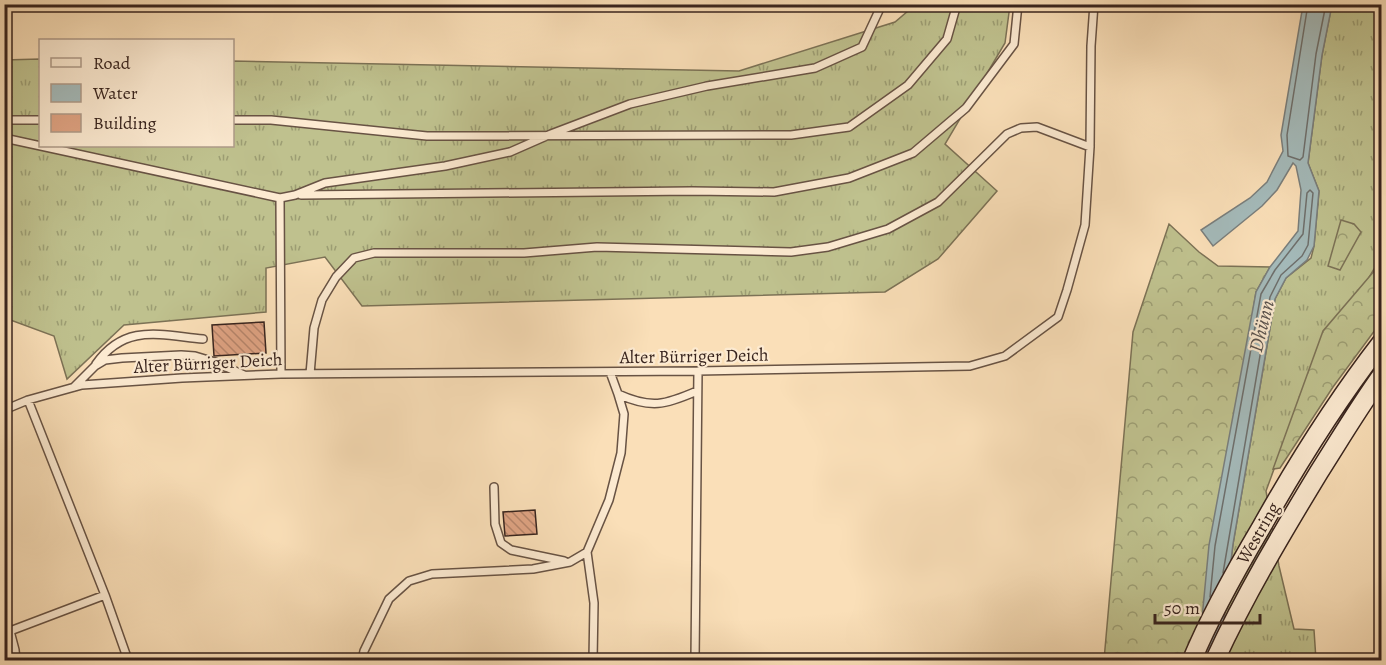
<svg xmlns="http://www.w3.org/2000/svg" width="1386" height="665" font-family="Alegreya,serif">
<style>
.grass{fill:url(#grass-tufts);stroke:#7c7256;stroke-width:1.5}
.forest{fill:url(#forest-crowns);stroke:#7c7256;stroke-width:1.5}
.water{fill:#a4baba;stroke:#797e7c;stroke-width:1.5}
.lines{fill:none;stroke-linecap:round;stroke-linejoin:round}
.shore{stroke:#6e6f6c;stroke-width:1.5}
.building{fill:url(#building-back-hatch);stroke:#38241e;stroke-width:1.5}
.service-casing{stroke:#685344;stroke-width:10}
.secondary-casing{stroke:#38241e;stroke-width:21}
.service{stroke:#fcead1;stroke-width:7}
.secondary{stroke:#fcead1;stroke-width:18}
.labels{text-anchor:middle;stroke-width:4.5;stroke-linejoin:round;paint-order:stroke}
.street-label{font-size:18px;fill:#38241e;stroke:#fcead1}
.water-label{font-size:20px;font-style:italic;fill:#58514d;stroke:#fcead1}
</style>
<defs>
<pattern id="grass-tufts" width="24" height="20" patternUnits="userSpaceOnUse" patternTransform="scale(1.5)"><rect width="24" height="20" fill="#bfc18e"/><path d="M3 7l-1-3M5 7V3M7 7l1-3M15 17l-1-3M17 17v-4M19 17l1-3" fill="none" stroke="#9c9d73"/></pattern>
<pattern id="forest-crowns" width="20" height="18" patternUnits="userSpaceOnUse" patternTransform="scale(1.5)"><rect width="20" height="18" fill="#bfc18e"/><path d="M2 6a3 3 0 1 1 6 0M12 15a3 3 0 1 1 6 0" fill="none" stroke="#9c9d73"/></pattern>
<pattern id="building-back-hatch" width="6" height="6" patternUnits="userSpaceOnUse" patternTransform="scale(1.5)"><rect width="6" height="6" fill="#dfa383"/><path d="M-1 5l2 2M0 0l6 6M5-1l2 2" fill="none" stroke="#b6856b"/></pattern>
</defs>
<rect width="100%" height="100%" fill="#fadfb8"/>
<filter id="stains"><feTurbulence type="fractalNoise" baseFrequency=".00333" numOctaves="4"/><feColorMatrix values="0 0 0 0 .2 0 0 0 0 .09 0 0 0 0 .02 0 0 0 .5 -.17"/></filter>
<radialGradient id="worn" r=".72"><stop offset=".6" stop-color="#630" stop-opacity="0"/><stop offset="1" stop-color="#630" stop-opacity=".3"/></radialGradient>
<!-- grass -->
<path class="grass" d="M 1332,4 L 1381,5 L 1381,263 L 1374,269 L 1304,387 L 1266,491 L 1279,566 L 1294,629 L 1314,630 L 1316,660 L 1219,660 L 1233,544 L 1275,299 L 1286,278 L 1311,258 L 1314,246 L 1319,191 L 1308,163 L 1322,55 Z
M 915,5 L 1010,5 L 1005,43 L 945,144 L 997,191 L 938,259 L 885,292 L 362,306 L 325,257 L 266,268 L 266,312 L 124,325 L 67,379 L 54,336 L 5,318 L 4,60 L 40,59 L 40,146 L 232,146 L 233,61 L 739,71 L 895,22 Z"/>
<!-- forest -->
<path class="forest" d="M 1341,220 L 1354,224 L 1361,232 L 1340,270 L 1328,266 Z
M 1169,224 L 1199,252 L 1218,266 L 1270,267 L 1256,292 L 1198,660 L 1104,660 L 1133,332 Z
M 1381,263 L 1381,322 L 1333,387 L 1280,468 L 1273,469 L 1323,331 Z"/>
<!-- water -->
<path class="water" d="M 1303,5 L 1332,5 L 1322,55 L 1308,163 L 1319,191 L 1314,246 L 1307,260 L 1286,278 L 1275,299 L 1233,544 L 1219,660 L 1198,660 L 1209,545 L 1256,292 L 1270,267 L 1298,231 L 1301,190 L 1296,166 L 1293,163 L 1277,190 L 1262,206 L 1213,246 L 1201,230 L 1250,198 L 1267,182 L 1283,151 L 1281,135 Z"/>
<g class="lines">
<!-- shore -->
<path class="shore" d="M 1308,4 L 1287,135 L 1288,156 L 1300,160 L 1303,157 L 1316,54 L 1326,4
M 1210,597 L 1215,546 L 1261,294 L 1275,270 L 1303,234 L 1307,193 L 1310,190 L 1313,193 L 1308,245 L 1302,256 L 1281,275 L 1270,297 L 1223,573"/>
</g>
<!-- building -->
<path class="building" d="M 264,322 L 266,353 L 214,356 L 212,325 Z
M 535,510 L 537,534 L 505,536 L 503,512 Z"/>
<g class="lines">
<defs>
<path id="service" d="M 4,120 L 40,120
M 232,120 L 271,120 L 427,136 L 791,135 L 849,127 L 908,85 L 947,39 L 957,4
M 4,138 L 280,198
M 301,195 L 692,191 L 774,192 L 849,178 L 913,153 L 966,108 L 1014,44 L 1018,4
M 96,364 C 125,323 160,335 203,339
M 610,372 L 618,394 C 651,409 665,405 697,391
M 281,374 L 280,198 L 295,195 L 325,183 L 445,166 L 510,152 L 551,134 L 630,104 L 707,86 L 815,68 L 862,47 L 882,4
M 310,374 L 314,328 L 322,300 L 336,277 L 354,258 L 374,253 L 524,253 L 597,247 L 791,252 L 828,247 L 888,229 L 938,202 L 1007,134 L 1021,128 L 1037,127 L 1090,147
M 74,387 L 95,366 L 105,360 L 122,358 L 181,355 L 195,356 L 215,362 L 244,375
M 28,400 L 105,595 L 128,660
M 4,410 L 28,400 L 82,385 L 182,378 L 281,374 L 698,371 L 970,366 L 1005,356 L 1058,317 L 1067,290 L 1085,225 L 1090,147 L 1091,46 L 1094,4
M 494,487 L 495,524 L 501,543 L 511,550 L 564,561
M 4,631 L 10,631 L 105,595
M 10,631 L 15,650 L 16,660
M 362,660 L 364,651 L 389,599 L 409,581 L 432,574 L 533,569 L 570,562 L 587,552
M 593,660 L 594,603 L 587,552 L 609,500 L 621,453 L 624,414 L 618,394
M 695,660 L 698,371"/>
<path id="secondary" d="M 1192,660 C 1211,614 1236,570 1262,526 C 1298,462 1337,400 1382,342
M 1215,660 C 1245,595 1282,533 1319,472 C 1340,439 1359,407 1382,375"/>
</defs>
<!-- service casing -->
<use href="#service" class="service-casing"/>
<!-- secondary casing -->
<use href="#secondary" class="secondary-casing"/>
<!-- service -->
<use href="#service" class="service"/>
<!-- secondary -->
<use href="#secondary" class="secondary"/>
</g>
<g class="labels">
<!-- street labels -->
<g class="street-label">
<text transform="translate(694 356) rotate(-1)" y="6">Alter Bürriger Deich</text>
<text transform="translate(208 363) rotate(-3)" y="6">Alter Bürriger Deich</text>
<text transform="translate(1258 533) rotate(-60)" y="6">Westring</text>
</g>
<!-- water labels -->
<g class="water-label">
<text transform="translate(1261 326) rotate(-76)" y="7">Dhünn</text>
</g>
</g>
<!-- margin -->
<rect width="1386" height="665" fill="none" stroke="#fadfb8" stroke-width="24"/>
<rect x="6" y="6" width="1374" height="653" fill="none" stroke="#38241e" stroke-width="3"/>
<rect x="12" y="12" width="1362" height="641" fill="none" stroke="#38241e" stroke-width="1.5"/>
<!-- legend -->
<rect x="39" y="39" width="195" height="108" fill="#fcead1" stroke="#ae9b89" stroke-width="1.5"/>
<rect x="51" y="58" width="30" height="9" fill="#fcead1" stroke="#ae9b89" stroke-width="1.5"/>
<text x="93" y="69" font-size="18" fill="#38241e">Road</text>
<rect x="51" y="84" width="30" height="18" fill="#a4baba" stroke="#ae9b89" stroke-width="1.5"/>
<text x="93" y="99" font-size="18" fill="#38241e">Water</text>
<rect x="51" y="114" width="30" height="18" fill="#dfa383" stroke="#ae9b89" stroke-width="1.5"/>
<text x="93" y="129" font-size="18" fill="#38241e">Building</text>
<!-- scale -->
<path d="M1155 614v9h105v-9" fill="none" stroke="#38241e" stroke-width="3"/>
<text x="1164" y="614" font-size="18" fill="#38241e" stroke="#fcead1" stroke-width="4.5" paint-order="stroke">50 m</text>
<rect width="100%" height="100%" filter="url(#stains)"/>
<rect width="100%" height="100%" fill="url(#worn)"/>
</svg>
